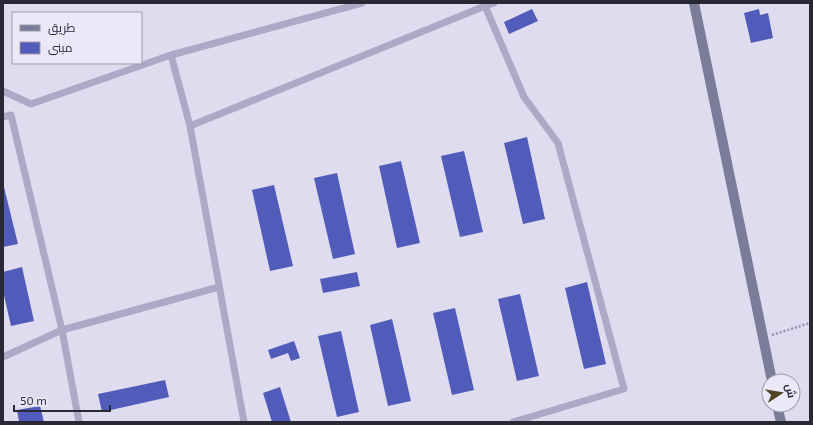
<svg xmlns="http://www.w3.org/2000/svg" width="813" height="425" font-family="'Exo 2',Cairo,sans-serif">
<style>
.building{fill:#505bba}
.lines{fill:none;stroke-linecap:round;stroke-linejoin:round}
.path{stroke:#9492af;stroke-width:2.5;stroke-dasharray:2 2;stroke-linecap:butt}
.lane{stroke:#aca9c6;stroke-width:7}
.secondary{stroke:#7b7b9a;stroke-width:10}
</style>
<rect width="100%" height="100%" fill="#e0dcef"/>
<!-- building -->
<path class="building" d="M 532,9 L 538,21 L 509,34 L 504,22 Z
M 759,9 L 760,15 L 768,13 L 773,38 L 751,43 L 744,13 Z
M 527,137 L 545,219 L 523,224 L 504,143 Z
M 464,151 L 483,232 L 460,237 L 441,156 Z
M 401,161 L 420,243 L 397,248 L 379,166 Z
M 337,173 L 355,254 L 333,259 L 314,178 Z
M 3,183 L 18,244 L 3,247 Z
M 274,185 L 293,266 L 270,271 L 252,190 Z
M 22,267 L 34,321 L 11,326 L 3,291 L 3,272 Z
M 357,272 L 360,286 L 323,293 L 320,279 Z
M 587,282 L 606,364 L 584,369 L 565,288 Z
M 520,294 L 539,376 L 517,381 L 498,299 Z
M 455,308 L 474,390 L 452,395 L 433,313 Z
M 392,319 L 411,401 L 388,406 L 370,325 Z
M 341,331 L 359,412 L 337,417 L 318,336 Z
M 294,341 L 300,358 L 291,361 L 288,353 L 271,359 L 268,350 Z
M 165,380 L 169,397 L 102,412 L 98,394 Z
M 280,387 L 291,422 L 272,422 L 263,393 Z
M 40,406 L 44,422 L 19,422 L 17,410 Z"/>
<g class="lines">
<!-- path -->
<path class="path" d="M 772,335 L 810,323"/>
<!-- lane -->
<path class="lane" d="M 485,6 L 494,3
M 3,91 L 31,104 L 171,55
M 3,117 L 11,115 L 62,330 L 79,422
M 190,126 L 485,6 L 524,97 L 558,143 L 624,389 L 513,422
M 3,357 L 62,330 L 219,287
M 244,422 L 190,126 L 171,55 L 362,3"/>
<!-- secondary -->
<path class="secondary" d="M 694,3 L 772,381
M 777,405 L 781,422"/>
</g>
<!-- border -->
<rect width="813" height="425" fill="none" stroke="#282934" stroke-width="8"/>
<!-- legend -->
<rect x="12" y="12" width="130" height="52" fill="#ebe8f7" stroke="#9d9ca9"/>
<rect x="20" y="25" width="20" height="6" fill="#7b7b9a" stroke="#9d9ca9"/>
<text x="48" y="32" font-size="12" fill="#282934">طريق</text>
<rect x="20" y="42" width="20" height="12" fill="#505bba" stroke="#9d9ca9"/>
<text x="48" y="52" font-size="12" fill="#282934">مبنى</text>
<!-- north arrow -->
<g transform="translate(781 393) rotate(78)"><circle r="19" fill="#ebe8f7" stroke="#9d9ca9"/>
<path d="M0-3L7 15L0 10L-7 15Z" fill="#514422"/>
<text y="-6" font-size="11" font-weight="bold" text-anchor="middle" fill="#282934">ش</text>
</g>
<!-- scale -->
<path d="M14 405v6h96v-6" fill="none" stroke="#282934" stroke-width="2"/>
<text x="20" y="405" font-size="12" fill="#282934" stroke="#ebe8f7" stroke-width="3" paint-order="stroke">50 m</text>
</svg>
